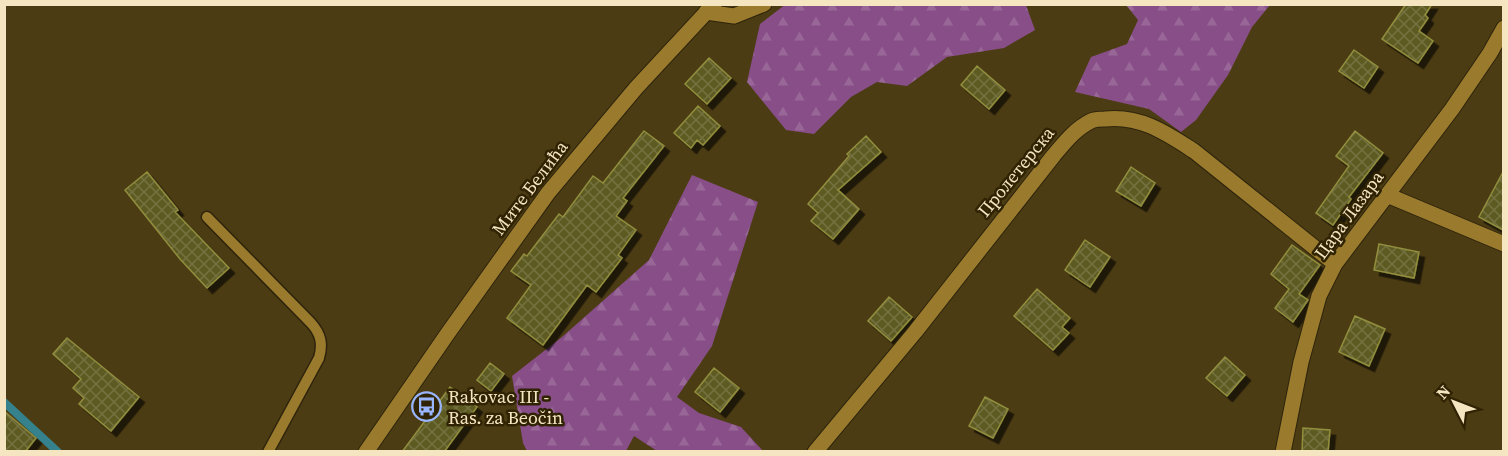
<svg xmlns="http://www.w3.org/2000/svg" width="1508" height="456" font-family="'Source Serif 4',serif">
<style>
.forest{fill:url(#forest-firs)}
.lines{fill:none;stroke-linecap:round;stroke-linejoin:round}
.stream{stroke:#35828c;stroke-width:8}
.building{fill:url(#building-cross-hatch);stroke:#918e3e;stroke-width:1.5;filter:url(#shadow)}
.lane-casing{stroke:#2e240c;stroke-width:13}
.street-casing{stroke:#2e240c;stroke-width:17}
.secondary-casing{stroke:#2e240c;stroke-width:17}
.lane{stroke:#9a7b2e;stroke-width:10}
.street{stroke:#9a7b2e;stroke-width:15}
.secondary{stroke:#9a7b2e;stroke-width:15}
.labels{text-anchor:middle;stroke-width:5;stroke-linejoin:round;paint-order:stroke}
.street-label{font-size:18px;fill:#f5e5c0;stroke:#302303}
.poi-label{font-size:18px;fill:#f5e5c0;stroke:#302303;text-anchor:start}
</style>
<defs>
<pattern id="forest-firs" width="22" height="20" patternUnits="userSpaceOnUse" patternTransform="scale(1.5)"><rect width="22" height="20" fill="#874e88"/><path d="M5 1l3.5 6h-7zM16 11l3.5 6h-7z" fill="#996797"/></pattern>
<pattern id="building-cross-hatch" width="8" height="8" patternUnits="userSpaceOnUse" patternTransform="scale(1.5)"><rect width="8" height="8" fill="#5d5a23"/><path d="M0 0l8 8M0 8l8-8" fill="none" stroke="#757241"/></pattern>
<filter id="shadow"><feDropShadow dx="5.5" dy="5.5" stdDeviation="0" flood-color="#0009"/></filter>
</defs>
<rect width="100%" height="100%" fill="#4c3c13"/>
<!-- forest -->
<path class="forest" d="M 786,4 L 1026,5 L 1035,30 L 1004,48 L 947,57 L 907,86 L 877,82 L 851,97 L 814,134 L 786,130 L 747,82 L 760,24 Z
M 1126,5 L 1270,5 L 1252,27 L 1228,75 L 1196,120 L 1181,132 L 1149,109 L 1075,92 L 1091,57 L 1127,44 L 1138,20 Z
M 692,175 L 758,202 L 712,346 L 677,397 L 699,413 L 741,427 L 763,451 L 657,451 L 634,436 L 626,451 L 527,451 L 523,443 L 512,376 L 562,337 L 649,260 Z"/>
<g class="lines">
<!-- stream -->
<path class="stream" d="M 4,402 L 58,452"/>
</g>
<!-- building -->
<path class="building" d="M 1406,4 L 1432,4 L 1425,15 L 1428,18 L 1419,31 L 1433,41 L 1418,63 L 1382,39 Z
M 1354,50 L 1378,67 L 1364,88 L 1339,71 Z
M 709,58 L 731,78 L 707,104 L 685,84 Z
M 977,66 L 1005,90 L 989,109 L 961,85 Z
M 698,106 L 720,126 L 703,145 L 697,140 L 691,148 L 674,133 Z
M 644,131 L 664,146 L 623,198 L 627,201 L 616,216 L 636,230 L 618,255 L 622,258 L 596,292 L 587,285 L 543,345 L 507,318 L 531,285 L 511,271 L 524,254 L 527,256 L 559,214 L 563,217 L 593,176 L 603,183 Z
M 1355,131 L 1383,153 L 1349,197 L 1351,199 L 1333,225 L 1316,213 L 1349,166 L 1336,156 Z
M 866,136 L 881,152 L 838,190 L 859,209 L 833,239 L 811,221 L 818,213 L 808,204 L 849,156 L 847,154 Z
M 1131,167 L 1155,183 L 1141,206 L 1116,191 Z
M 147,172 L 178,210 L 175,212 L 229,268 L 207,288 L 180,259 L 125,190 Z
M 1503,172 L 1503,230 L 1479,217 Z
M 1085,240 L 1110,257 L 1090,287 L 1065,270 Z
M 1379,244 L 1419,252 L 1414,278 L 1374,270 Z
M 1292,245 L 1320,265 L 1299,294 L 1308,300 L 1293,322 L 1275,308 L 1289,289 L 1271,274 Z
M 1037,289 L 1070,318 L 1062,327 L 1069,333 L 1053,350 L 1014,316 Z
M 889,297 L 912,317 L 891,341 L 868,321 Z
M 1355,316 L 1385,329 L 1369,366 L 1339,352 Z
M 67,338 L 139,397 L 111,431 L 79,404 L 84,398 L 73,388 L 81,379 L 53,354 Z
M 1225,357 L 1245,375 L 1227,396 L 1206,378 Z
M 490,363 L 504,374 L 491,391 L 477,380 Z
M 714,368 L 739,388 L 720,412 L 695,392 Z
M 450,387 L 477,407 L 444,452 L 402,452 Z
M 985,397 L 1008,409 L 993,438 L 969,426 Z
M 4,411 L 36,438 L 25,452 L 4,452 Z
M 1303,428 L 1330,430 L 1328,452 L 1302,452 Z"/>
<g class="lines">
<defs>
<path id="lane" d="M 207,217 L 311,323 C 321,334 323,344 319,358 L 268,452"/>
<path id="street" d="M 706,12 L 734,16 L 764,4
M 1387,195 L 1504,244
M 815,452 L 915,332 L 1054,155 C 1065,142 1075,129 1091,121 C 1095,119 1100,119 1105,119 C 1140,115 1166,133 1194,151 L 1335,264
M 1283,452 L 1301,362 L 1319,296 L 1335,264 L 1452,109 L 1490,53 L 1504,28"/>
<path id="secondary" d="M 366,452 L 448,333 L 548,193 L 636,88 L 714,4"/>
</defs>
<!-- lane casing -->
<use href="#lane" class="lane-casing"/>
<!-- street casing -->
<use href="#street" class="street-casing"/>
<!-- secondary casing -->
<use href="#secondary" class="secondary-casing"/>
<!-- lane -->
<use href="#lane" class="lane"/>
<!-- street -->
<use href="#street" class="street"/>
<!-- secondary -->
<use href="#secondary" class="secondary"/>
</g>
<!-- icons -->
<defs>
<symbol id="bus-ring" viewBox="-11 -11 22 22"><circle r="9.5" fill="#302303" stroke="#98b5fd" stroke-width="1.5"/><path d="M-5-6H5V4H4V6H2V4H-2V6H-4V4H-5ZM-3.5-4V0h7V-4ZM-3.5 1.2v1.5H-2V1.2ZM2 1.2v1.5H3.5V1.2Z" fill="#98b5fd"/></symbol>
</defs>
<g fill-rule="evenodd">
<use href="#bus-ring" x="410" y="390" width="33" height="33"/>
</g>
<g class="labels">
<!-- street labels -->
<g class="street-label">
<text transform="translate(1016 172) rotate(-51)" y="6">Пролетерска</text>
<text transform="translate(530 188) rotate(-53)" y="6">Мите Белића</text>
<text transform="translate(1349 215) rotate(-54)" y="6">Цара Лазара</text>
</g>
<!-- poi labels -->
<g class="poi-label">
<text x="448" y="403">Rakovac III -<tspan x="448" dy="21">Ras. za Beočin</tspan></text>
</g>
</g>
<!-- border -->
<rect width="1508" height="456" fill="none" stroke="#f5e5c0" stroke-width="12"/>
<!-- north arrow -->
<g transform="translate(1454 402) rotate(312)" stroke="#302303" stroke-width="4.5" paint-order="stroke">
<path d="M0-4.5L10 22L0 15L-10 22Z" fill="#f5e5c0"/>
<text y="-9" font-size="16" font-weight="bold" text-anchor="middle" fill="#f5e5c0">N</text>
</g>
</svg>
